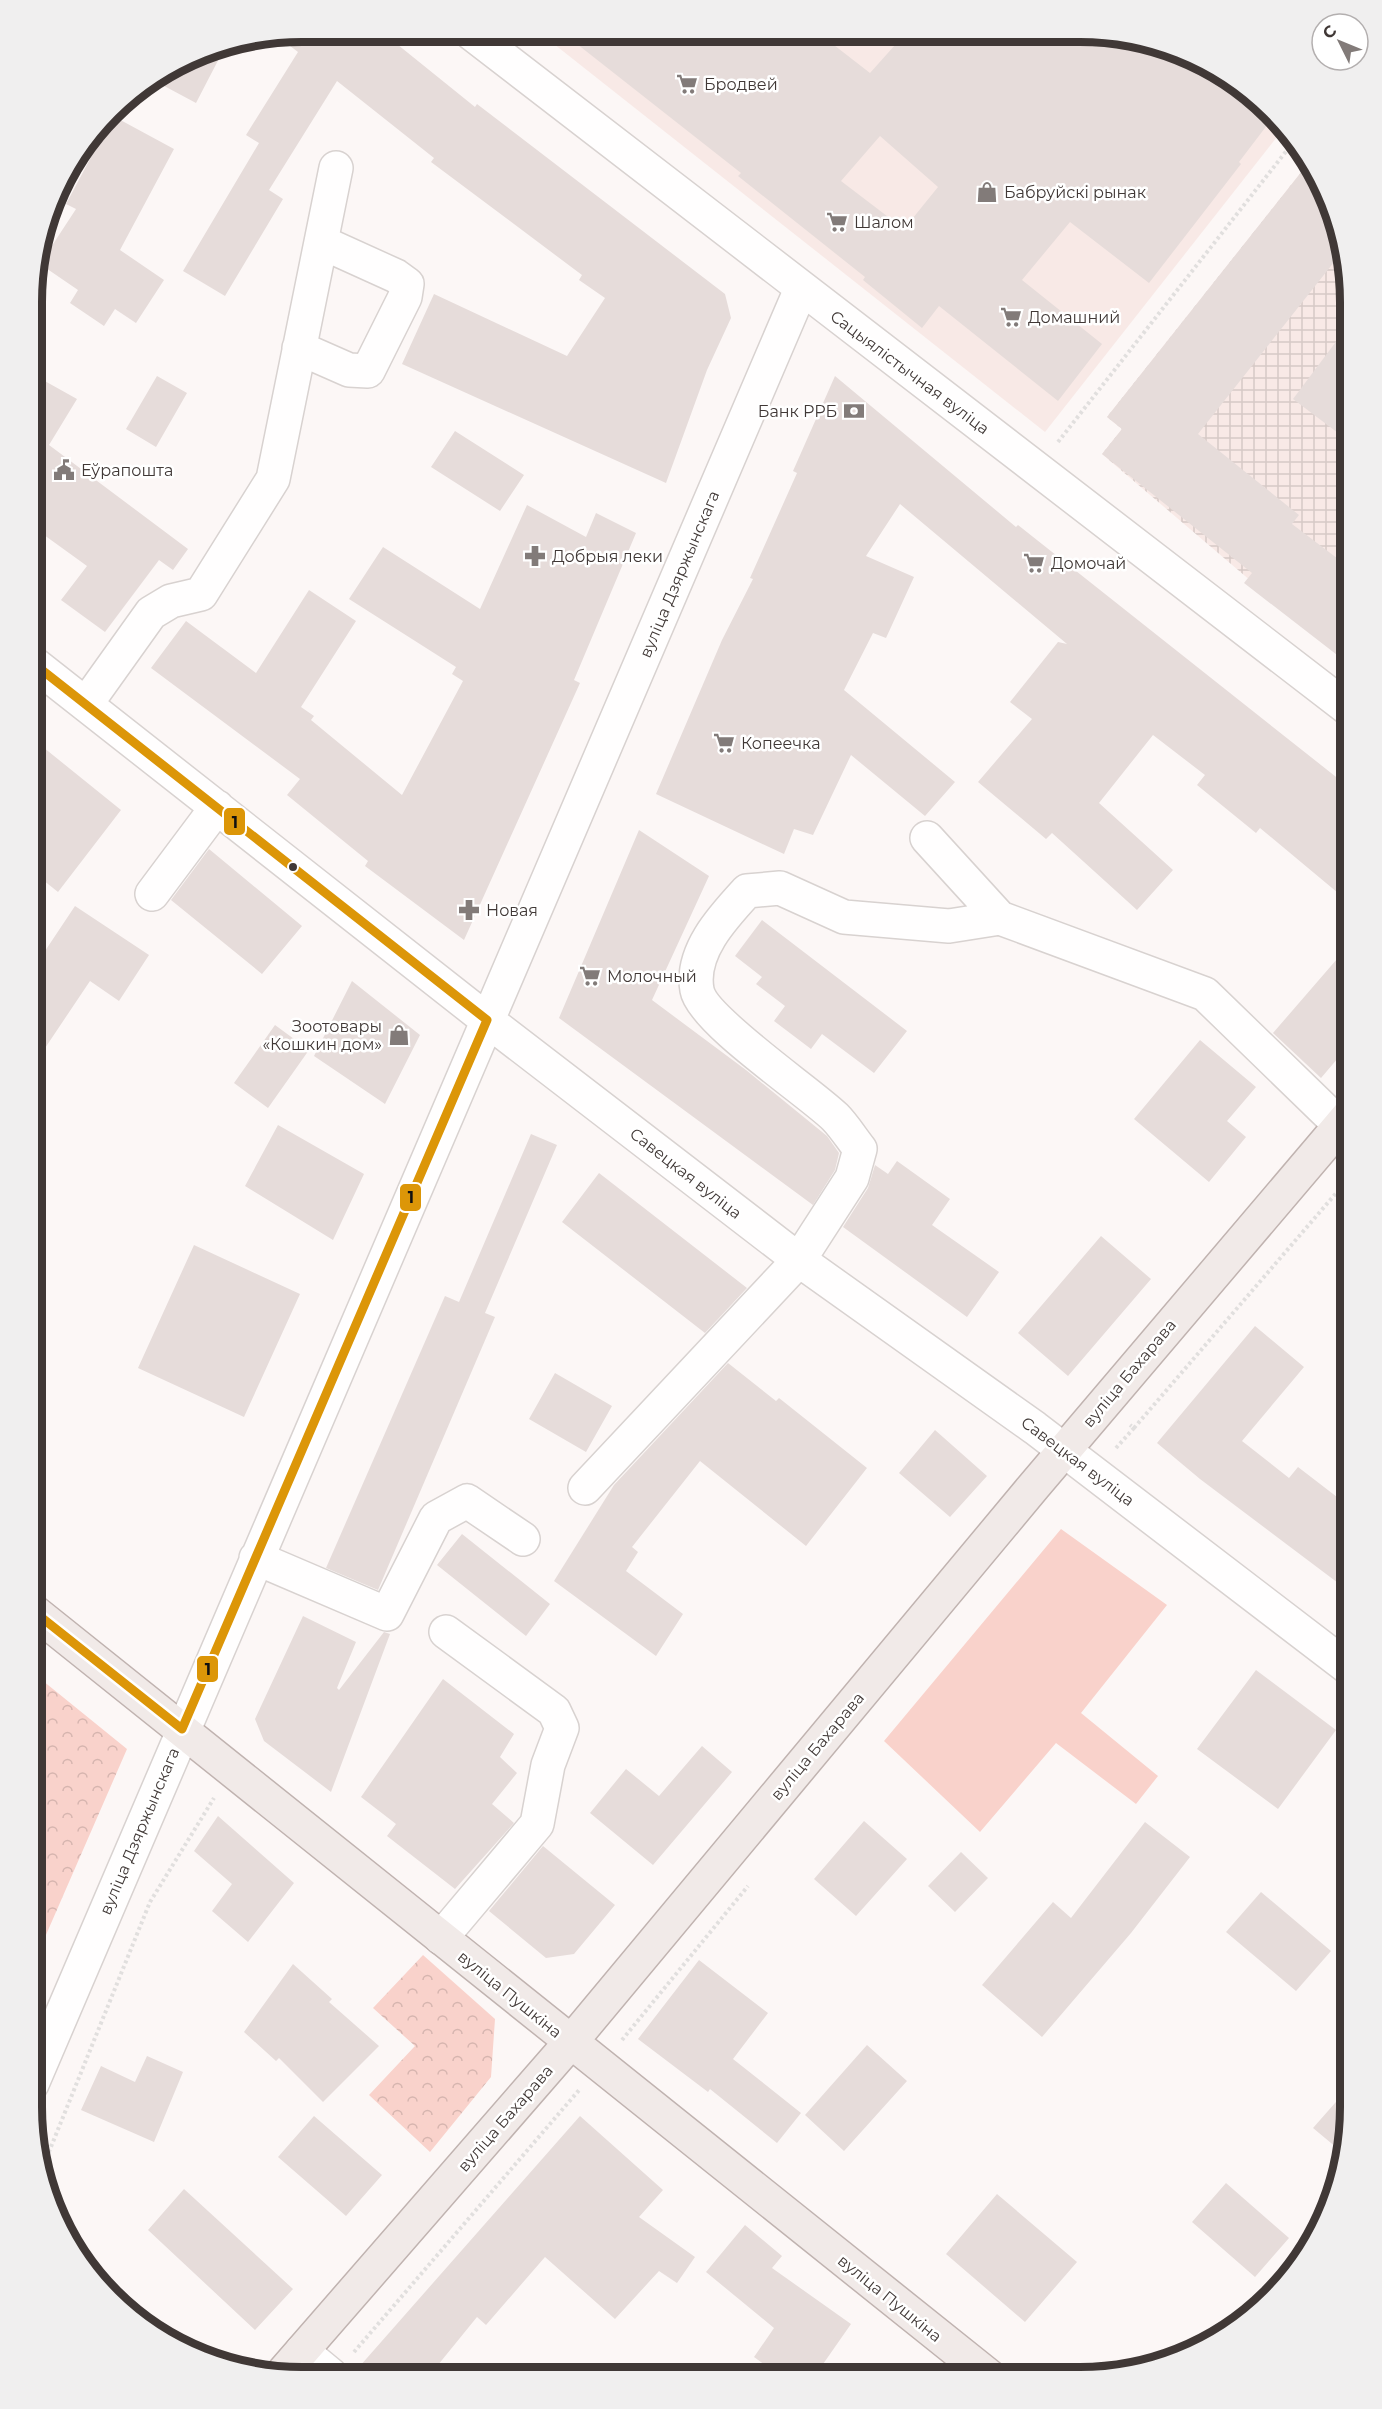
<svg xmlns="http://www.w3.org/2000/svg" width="1382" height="2409" font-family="Montserrat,sans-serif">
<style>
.built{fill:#f8e9e6}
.industrial{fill:url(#industrial-grid)}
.grass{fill:#f9d2cb}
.park{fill:url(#park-crowns)}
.building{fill:#e6dcda;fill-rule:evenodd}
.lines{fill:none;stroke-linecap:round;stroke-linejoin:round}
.minor-casing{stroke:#d8d2d0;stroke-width:36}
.major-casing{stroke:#c0b3b0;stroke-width:36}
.path{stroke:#e1dfde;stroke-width:4;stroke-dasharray:3 3;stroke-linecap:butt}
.minor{stroke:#fffefe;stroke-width:33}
.major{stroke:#f1eae8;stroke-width:33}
.bus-1-casing{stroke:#fff;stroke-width:14}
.bus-1{stroke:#dc9608;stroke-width:9}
.bus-dot{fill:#403836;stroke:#fff;stroke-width:2}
.labels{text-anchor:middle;stroke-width:5;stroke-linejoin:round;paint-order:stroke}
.poi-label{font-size:16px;fill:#403836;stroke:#fff;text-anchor:start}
.street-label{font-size:16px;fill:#403836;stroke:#fff}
.rim{fill:none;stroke:#403836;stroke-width:8}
.line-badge{stroke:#fff;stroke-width:2}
.pale-badge-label{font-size:16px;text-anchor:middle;font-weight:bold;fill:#111}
</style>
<defs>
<pattern id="industrial-grid" width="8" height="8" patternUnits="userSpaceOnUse" patternTransform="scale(1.5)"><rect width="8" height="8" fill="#f8e9e6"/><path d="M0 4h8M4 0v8" fill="none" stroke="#d6c9c6"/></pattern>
<pattern id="park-crowns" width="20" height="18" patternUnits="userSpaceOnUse" patternTransform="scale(1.5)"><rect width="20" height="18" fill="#f9d2cb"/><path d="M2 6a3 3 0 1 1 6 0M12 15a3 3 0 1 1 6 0" fill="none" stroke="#d6b5af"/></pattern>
</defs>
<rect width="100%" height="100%" fill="#fcf7f6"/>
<!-- built -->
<path class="built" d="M 540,33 L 1133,37 L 1200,59 L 1258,98 L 1284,128 L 1045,432 Z"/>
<!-- industrial -->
<path class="industrial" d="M 1310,161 L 1336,214 L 1350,302 L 1350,657 L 1346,662 L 1102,454 L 1122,429 L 1107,417 Z"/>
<!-- grass -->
<path class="grass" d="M 1061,1529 L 1167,1605 L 1081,1713 L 1158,1776 L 1136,1804 L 1056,1743 L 980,1832 L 884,1741 Z"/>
<!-- park -->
<path class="park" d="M 32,1672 L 127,1749 L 32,1967 Z
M 423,1955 L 495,2019 L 491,2077 L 430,2152 L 369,2095 L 415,2046 L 373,2008 Z"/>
<!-- building -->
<path class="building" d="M 302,32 L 382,32 L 475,107 L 477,104 L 725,294 L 731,318 L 707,370 L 666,483 L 402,364 L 434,294 L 567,356 L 605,298 L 579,280 L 582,275 L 431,162 L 434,158 L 337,81 L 269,190 L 283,199 L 225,296 L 183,271 L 259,143 L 246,135 L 298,52 L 277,36 Z
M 563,33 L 821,35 L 870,73 L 904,35 L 1133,37 L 1200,59 L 1258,98 L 1274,116 L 1239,162 L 1241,164 L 1149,283 L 1070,222 L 1022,280 L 1102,344 L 1058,401 L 939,306 L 922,328 L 863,280 L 865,277 L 738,176 L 741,173 ZM 880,136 L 938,187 L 904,229 L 841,181 Z
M 225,47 L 196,103 L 153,80 L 199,52 Z
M 113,116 L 174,149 L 120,250 L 164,280 L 136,323 L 115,309 L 104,326 L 70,303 L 78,290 L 40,264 L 76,209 L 66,204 Z
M 1310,161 L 1336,214 L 1342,252 L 1198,434 L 1299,515 L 1292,524 L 1350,568 L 1350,665 L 1244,583 L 1252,573 L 1102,454 L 1122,429 L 1107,417 Z
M 1350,323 L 1350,442 L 1293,399 Z
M 34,375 L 77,399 L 49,445 L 188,549 L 173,570 L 159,560 L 105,632 L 61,600 L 87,566 L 33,527 Z
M 157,376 L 187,393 L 156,447 L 126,429 Z
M 835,376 L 1016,527 L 1018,525 L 1350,788 L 1350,903 L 1260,828 L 1256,833 L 1197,785 L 1205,775 L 1153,735 L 1099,803 L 1173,870 L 1137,910 L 1052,833 L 1046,839 L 978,782 L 1032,719 L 1010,702 L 1058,642 L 1067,644 L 900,504 L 866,556 L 914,577 L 886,638 L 873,633 L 844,690 L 955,782 L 925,816 L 851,755 L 813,835 L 794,829 L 784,854 L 656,794 L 722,640 L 753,579 L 750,578 L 797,473 L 793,471 Z
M 455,431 L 524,475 L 500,511 L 431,467 Z
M 527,505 L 586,537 L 596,513 L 636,533 L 574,680 L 580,683 L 464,940 L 365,866 L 368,861 L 287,795 L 300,779 L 151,668 L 186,621 L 256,673 L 309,590 L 356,621 L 301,707 L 314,716 L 311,720 L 402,795 L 463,681 L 452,674 L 456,667 L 349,599 L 383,547 L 480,609 Z
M 33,739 L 121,810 L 58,892 L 33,872 Z
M 639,830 L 709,876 L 652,1000 L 746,1070 L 827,1136 L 839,1153 L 835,1170 L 813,1205 L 559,1018 Z
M 209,849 L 302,926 L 262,974 L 171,900 Z
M 75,906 L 149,955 L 119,1001 L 90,981 L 33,1066 L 33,969 Z
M 762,920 L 907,1031 L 874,1073 L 822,1034 L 811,1049 L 774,1021 L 785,1006 L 756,984 L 762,977 L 735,956 Z
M 1350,944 L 1350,1044 L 1321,1078 L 1273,1033 Z
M 352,981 L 420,1035 L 385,1104 L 314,1056 Z
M 275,1025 L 309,1050 L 268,1108 L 234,1083 Z
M 1200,1040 L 1256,1087 L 1227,1121 L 1246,1137 L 1209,1182 L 1134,1119 Z
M 278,1125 L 364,1174 L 333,1240 L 245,1186 Z
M 531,1134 L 557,1145 L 485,1313 L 495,1317 L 378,1590 L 326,1568 L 445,1296 L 459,1302 Z
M 897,1161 L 950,1199 L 932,1225 L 999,1272 L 967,1317 L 843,1227 L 868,1188 L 875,1165 L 888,1174 Z
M 599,1173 L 747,1288 L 705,1333 L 562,1222 Z
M 1101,1236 L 1151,1279 L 1068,1376 L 1018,1333 Z
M 194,1245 L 300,1294 L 244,1417 L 138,1368 Z
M 1255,1326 L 1304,1367 L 1242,1441 L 1289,1478 L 1298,1467 L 1350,1507 L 1350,1592 L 1200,1479 L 1157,1443 Z
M 728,1363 L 776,1401 L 779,1398 L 867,1468 L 806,1546 L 700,1461 L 632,1547 L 638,1552 L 626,1571 L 683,1614 L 656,1656 L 554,1581 L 614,1485 Z
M 555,1373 L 612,1406 L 586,1452 L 529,1419 Z
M 935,1430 L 987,1476 L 950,1517 L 899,1473 Z
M 462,1534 L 550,1604 L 526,1636 L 437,1565 Z
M 303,1616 L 356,1642 L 337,1688 L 339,1690 L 384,1632 L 390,1634 L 331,1792 L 264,1741 L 255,1719 Z
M 1256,1670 L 1336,1730 L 1278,1809 L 1197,1749 Z
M 443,1679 L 514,1734 L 500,1757 L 517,1773 L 492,1804 L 514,1823 L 455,1889 L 387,1836 L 396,1824 L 361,1797 Z
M 702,1746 L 732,1772 L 653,1865 L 590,1813 L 626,1769 L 659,1796 Z
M 218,1816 L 294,1883 L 248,1942 L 212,1911 L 232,1884 L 194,1851 Z
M 864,1821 L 907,1859 L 856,1916 L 814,1879 Z
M 1145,1822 L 1190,1857 L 1131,1933 L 1042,2037 L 982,1985 L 1053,1902 L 1071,1918 Z
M 543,1846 L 615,1905 L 574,1954 L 546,1958 L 489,1911 Z
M 961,1852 L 988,1878 L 955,1912 L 928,1886 Z
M 1261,1892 L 1331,1951 L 1296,1991 L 1226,1932 Z
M 699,1960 L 768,2013 L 733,2059 L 801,2113 L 777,2143 L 710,2089 L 708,2092 L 638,2039 Z
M 293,1964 L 332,1999 L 329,2002 L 379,2046 L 323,2102 L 279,2058 L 276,2061 L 244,2032 Z
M 867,2045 L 907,2081 L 844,2151 L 805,2115 Z
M 147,2056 L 183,2072 L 154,2142 L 81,2110 L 101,2066 L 135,2082 Z
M 1350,2086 L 1350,2125 L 1343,2153 L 1313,2128 Z
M 314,2116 L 382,2175 L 346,2216 L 278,2157 Z
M 580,2116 L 663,2190 L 639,2217 L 695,2257 L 677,2283 L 659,2271 L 615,2319 L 545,2257 L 486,2325 L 477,2317 L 429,2376 L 352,2375 Z
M 1226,2183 L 1289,2238 L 1255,2277 L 1192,2222 Z
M 184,2189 L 293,2289 L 255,2330 L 148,2230 Z
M 997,2194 L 1077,2262 L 1025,2322 L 946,2254 Z
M 745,2225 L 782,2256 L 772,2268 L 851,2324 L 814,2377 L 782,2377 L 754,2357 L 774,2328 L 706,2272 Z"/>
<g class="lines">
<defs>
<path id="minor" d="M 471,33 L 1350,710
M 299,348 L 349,370 L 368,371 L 405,297 L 407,284 L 396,276 L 321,242
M 33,663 L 487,1020 L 799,1260 L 1035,1428 L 1350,1669
M 86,704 L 151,613 L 171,601 L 201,594 L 273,479 L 336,168
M 927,838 L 1000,918 L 1205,994 L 1340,1125
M 152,894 L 217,807
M 585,1488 L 799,1260 L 852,1178 L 860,1149 C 852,1139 844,1126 835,1117 C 808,1091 702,1020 697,990 C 690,952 723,917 747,891 L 780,888 L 844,917 L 949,926 L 1000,918
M 256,1558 L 387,1614 L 436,1518 L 467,1501 L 523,1539
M 441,1938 L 537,1824 L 548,1765 L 562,1728 L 554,1711 L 446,1632
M 32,2084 L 801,289
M 302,2351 L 331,2375"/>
<path id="major" d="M 32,1610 L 990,2377
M 281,2375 L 570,2043 L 1034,1486 L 1350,1114"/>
</defs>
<!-- minor casing -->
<use href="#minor" class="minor-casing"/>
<!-- major casing -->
<use href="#major" class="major-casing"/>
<!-- path -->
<path class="path" d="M 1058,442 L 1295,140
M 1134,1428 L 1350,1177
M 1116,1448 L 1134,1428 L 1130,1425
M 622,2040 L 748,1886
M 42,2169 L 150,1902 L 214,1798
M 354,2352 L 580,2089"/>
<!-- minor -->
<use href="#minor" class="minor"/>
<!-- major -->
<use href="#major" class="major"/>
<defs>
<path id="bus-1" d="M 32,1610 L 182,1729 L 487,1020 L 33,663"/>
</defs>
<!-- bus-1 casing -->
<use href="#bus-1" class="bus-1-casing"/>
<!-- bus-1 -->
<use href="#bus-1" class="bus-1"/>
</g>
<!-- icons -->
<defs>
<symbol id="supermarket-bare" viewBox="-9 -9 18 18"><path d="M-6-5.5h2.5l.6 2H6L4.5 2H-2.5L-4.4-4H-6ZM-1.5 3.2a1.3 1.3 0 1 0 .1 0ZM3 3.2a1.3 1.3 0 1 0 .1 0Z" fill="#827b79" stroke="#fff" stroke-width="2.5" paint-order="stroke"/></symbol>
<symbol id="shop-bare" viewBox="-9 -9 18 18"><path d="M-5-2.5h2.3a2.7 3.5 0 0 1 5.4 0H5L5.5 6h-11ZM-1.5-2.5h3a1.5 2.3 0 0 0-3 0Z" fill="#827b79" stroke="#fff" stroke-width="2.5" paint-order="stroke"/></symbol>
<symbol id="bank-bare" viewBox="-9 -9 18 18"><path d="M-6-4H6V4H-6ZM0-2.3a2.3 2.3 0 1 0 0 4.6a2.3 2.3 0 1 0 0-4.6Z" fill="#827b79" stroke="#fff" stroke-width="2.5" paint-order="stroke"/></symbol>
<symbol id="civic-bare" viewBox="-9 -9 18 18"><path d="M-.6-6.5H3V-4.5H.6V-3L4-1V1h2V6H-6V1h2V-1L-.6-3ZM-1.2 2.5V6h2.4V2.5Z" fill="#827b79" stroke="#fff" stroke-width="2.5" paint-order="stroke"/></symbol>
<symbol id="pharmacy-bare" viewBox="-9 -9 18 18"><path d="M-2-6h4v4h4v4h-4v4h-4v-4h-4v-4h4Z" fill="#827b79" stroke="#fff" stroke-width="2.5" paint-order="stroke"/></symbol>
</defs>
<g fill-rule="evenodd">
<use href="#supermarket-bare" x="672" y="69" width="30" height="30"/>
<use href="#shop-bare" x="972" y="177" width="30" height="30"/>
<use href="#supermarket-bare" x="822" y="207" width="30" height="30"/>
<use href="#supermarket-bare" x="996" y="302" width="30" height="30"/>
<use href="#bank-bare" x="839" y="396" width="30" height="30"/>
<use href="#civic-bare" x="49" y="455" width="30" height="30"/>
<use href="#pharmacy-bare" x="520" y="541" width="30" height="30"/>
<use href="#supermarket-bare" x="1019" y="548" width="30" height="30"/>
<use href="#supermarket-bare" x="709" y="728" width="30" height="30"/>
<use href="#pharmacy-bare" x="454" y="895" width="30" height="30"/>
<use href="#supermarket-bare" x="575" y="961" width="30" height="30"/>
<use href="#shop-bare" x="384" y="1020" width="30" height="30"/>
</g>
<!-- markers -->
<circle class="bus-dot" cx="293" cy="867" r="5"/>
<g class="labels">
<!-- poi labels -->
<g class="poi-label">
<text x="704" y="90">Бродвей</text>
<text x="1004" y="198">Бабруйскі рынак</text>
<text x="854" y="228">Шалом</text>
<text x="1028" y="323">Домашний</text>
<text x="837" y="417" text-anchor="end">Банк РРБ</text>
<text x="81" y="476">Еўрапошта</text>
<text x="552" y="562">Добрыя леки</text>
<text x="1051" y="569">Домочай</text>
<text x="741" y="749">Копеечка</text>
<text x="486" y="916">Новая</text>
<text x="607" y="982">Молочный</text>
<text x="382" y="1032" text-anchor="end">Зоотовары<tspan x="382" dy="18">«Кошкин дом»</tspan></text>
</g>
<!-- street labels -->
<g class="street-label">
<text transform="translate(910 372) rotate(37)" y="6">Сацыялістычная вуліца</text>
<text transform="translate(679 574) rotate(-67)" y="6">вуліца Дзяржынскага</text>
<text transform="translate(686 1173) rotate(38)" y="6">Савецкая вуліца</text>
<text transform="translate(1129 1373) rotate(-50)" y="6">вуліца Бахарава</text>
<text transform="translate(1078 1461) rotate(37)" y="6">Савецкая вуліца</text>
<text transform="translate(817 1746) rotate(-50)" y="6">вуліца Бахарава</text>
<text transform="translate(139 1831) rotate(-67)" y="6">вуліца Дзяржынскага</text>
<text transform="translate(510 1994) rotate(39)" y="6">вуліца Пушкіна</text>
<text transform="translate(505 2118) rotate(-49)" y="6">вуліца Бахарава</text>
<text transform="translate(890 2298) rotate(39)" y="6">вуліца Пушкіна</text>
</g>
</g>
<!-- crop -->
<path d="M0 0H1382V2409H0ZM302 42H1080A260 260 0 0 1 1340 302V2107A260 260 0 0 1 1080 2367H302A260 260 0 0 1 42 2107V302A260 260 0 0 1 302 42Z" fill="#f0efef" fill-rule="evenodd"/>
<path class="rim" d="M302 42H1080A260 260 0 0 1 1340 302V2107A260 260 0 0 1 1080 2367H302A260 260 0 0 1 42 2107V302A260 260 0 0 1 302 42Z"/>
<g class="line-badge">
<rect x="223" y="807" width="23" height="29" rx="6" fill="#dc9608"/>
<rect x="399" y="1183" width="23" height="29" rx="6" fill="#dc9608"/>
<rect x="196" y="1655" width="23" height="28" rx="6" fill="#dc9608"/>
</g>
<g class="pale-badge-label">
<text x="235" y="828">1</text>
<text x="411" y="1203">1</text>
<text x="208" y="1675">1</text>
</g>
<!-- north arrow -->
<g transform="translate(1340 42) rotate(313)"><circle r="28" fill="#ffffff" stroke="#b3afaf" stroke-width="1.5"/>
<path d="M0-4.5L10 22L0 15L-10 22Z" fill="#827b79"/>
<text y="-9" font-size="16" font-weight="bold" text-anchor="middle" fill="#403836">С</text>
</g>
</svg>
